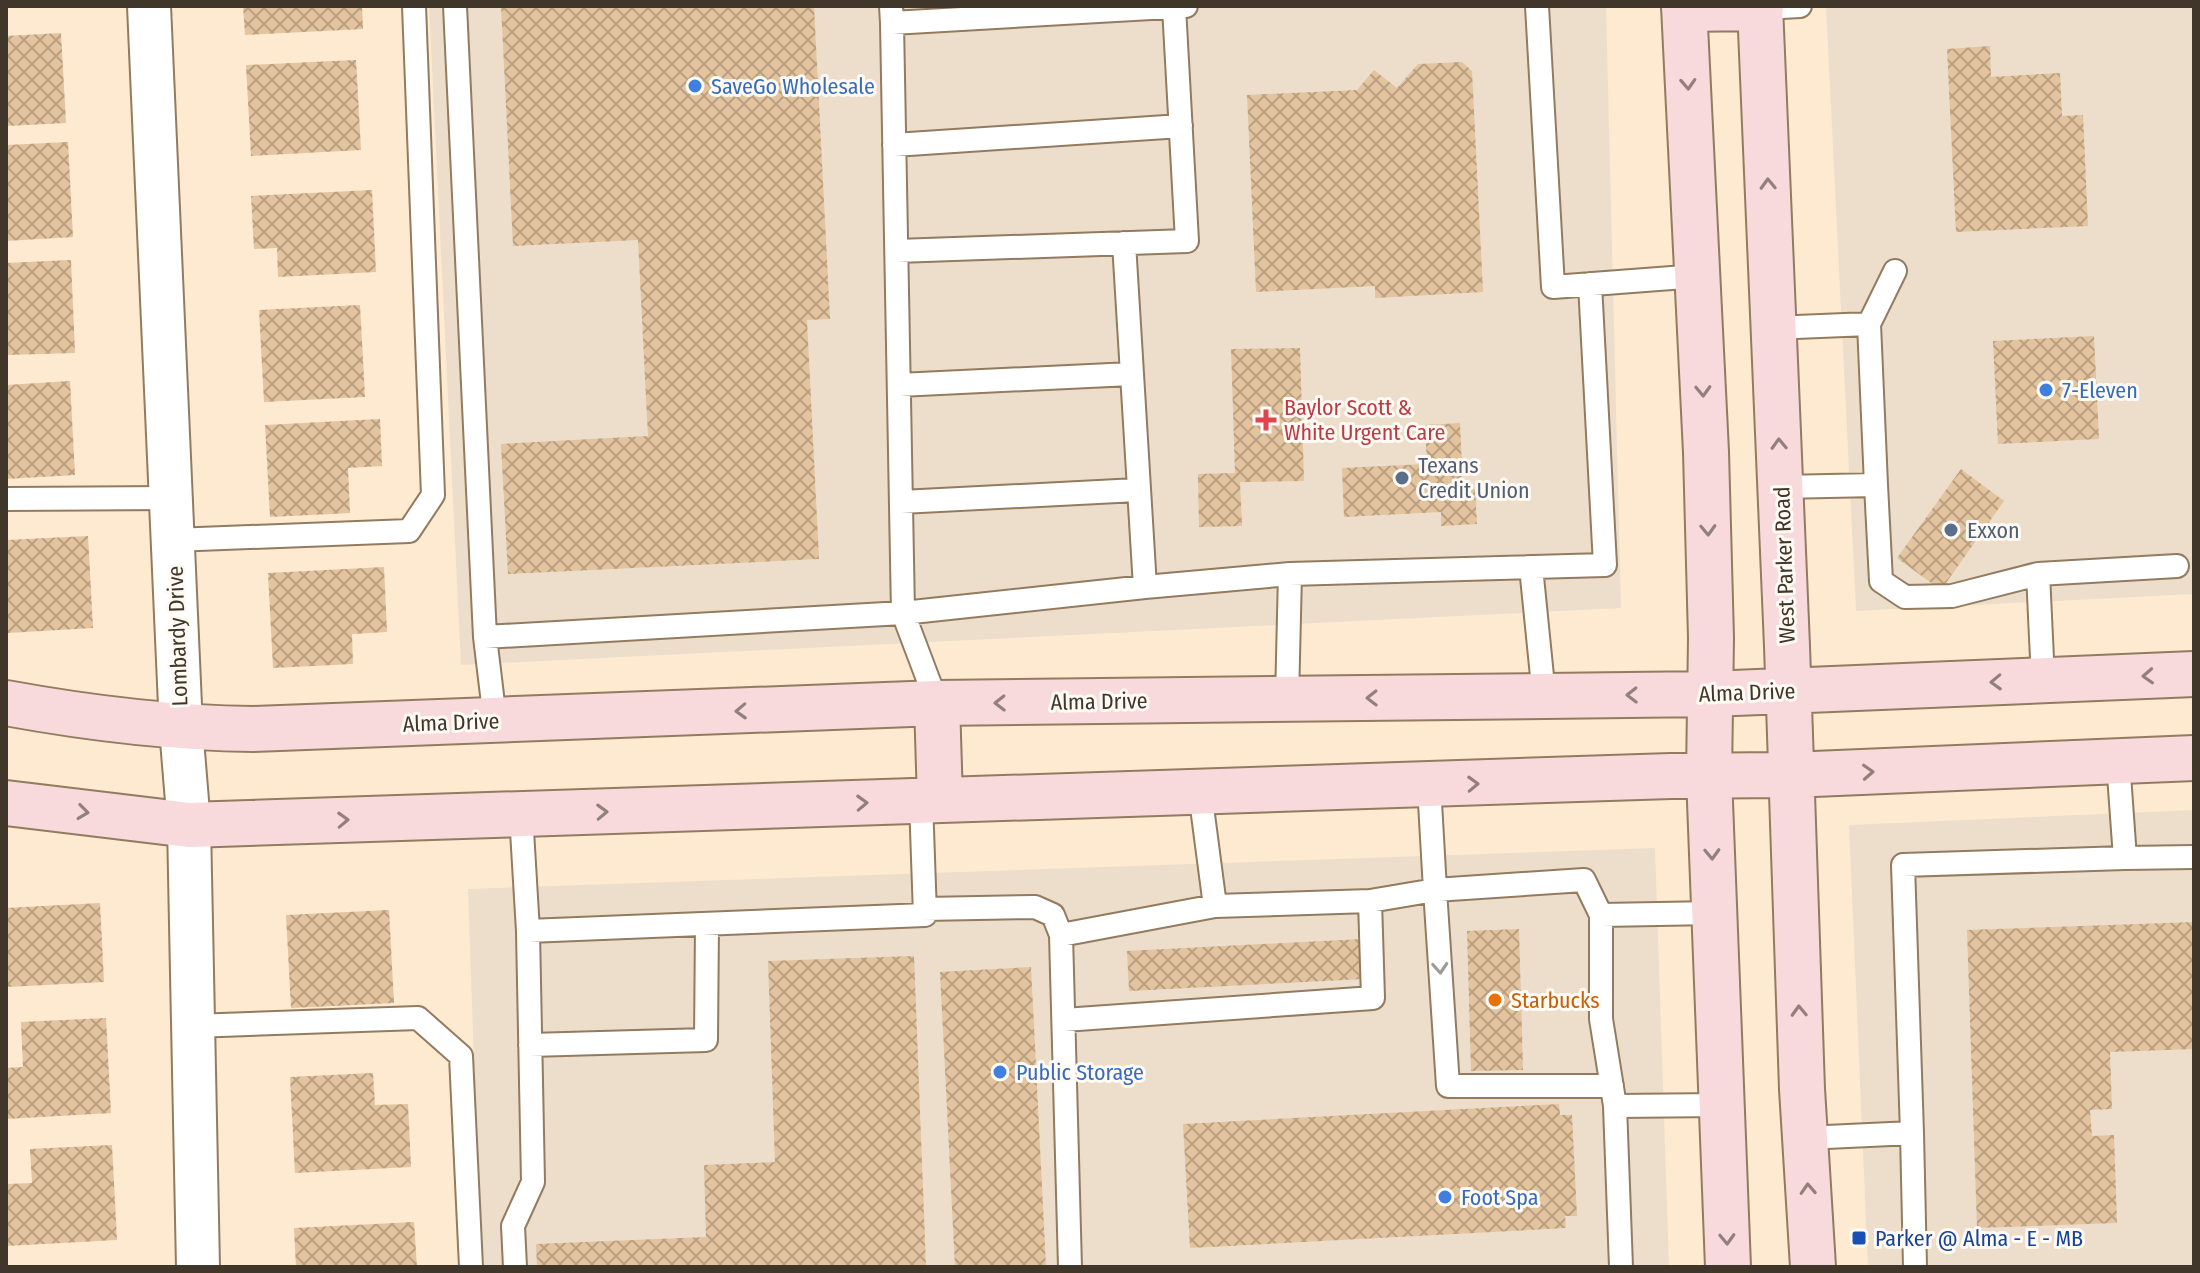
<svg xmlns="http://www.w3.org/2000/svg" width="2200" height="1273" font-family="'Fira Sans Condensed',sans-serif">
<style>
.commercial{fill:#ecdecb}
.building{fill:url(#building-cross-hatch)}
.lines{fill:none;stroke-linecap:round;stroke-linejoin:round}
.service-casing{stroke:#927b5f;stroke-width:26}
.minor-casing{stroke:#927b5f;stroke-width:46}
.secondary-casing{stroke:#927b5f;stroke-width:48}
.service{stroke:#fff;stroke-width:22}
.minor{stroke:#fff;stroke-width:42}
.secondary{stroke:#f8dadd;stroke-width:44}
.oneway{stroke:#93807b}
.oneway2{stroke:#a09a94}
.shop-dot{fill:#3f7fe0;stroke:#fffaf3;stroke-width:3}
.health-dot{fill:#e0444e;stroke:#fffaf3;stroke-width:3}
.service-dot{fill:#5c6f8a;stroke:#fffaf3;stroke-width:3}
.food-dot{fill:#e8710a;stroke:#fffaf3;stroke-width:3}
.transit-dot{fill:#1a4fb4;stroke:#fffaf3;stroke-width:3}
.labels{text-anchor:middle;stroke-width:6;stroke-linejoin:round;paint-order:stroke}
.shop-label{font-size:22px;fill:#366cbe;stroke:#fffaf3;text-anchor:start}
.health-label{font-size:22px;fill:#be3a42;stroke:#fffaf3;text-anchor:start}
.service-label{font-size:22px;fill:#4e5e75;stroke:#fffaf3;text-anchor:start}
.street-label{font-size:22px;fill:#40362a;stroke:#fffaf3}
.food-label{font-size:22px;fill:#c56008;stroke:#fffaf3;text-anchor:start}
.transit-label{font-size:22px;fill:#164399;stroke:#fffaf3;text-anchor:start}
</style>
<defs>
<pattern id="building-cross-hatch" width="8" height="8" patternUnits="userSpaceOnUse" patternTransform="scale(2)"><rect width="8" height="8" fill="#e3c49e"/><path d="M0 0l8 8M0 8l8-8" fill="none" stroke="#b9a081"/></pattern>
</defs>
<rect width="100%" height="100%" fill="#feead1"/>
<!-- commercial -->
<path class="commercial" d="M 429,6 L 1606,6 L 1621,608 L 461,665 Z
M 1826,6 L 2194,6 L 2194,594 L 1856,611 Z
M 2194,810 L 2194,1267 L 1868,1267 L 1849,825 Z
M 1655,848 L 1669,1267 L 481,1267 L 468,889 Z"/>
<!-- building -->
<path class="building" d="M 243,6 L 362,6 L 363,29 L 245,35 Z
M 501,6 L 814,6 L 830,319 L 807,320 L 819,559 L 508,574 L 501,444 L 648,436 L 638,240 L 513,246 Z
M 61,33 L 66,123 L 6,126 L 6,36 Z
M 1990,46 L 1991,77 L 2060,73 L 2062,116 L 2083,115 L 2088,226 L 1956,232 L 1947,49 Z
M 356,60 L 361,150 L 251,156 L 246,65 Z
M 1462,62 L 1472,71 L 1483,292 L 1375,298 L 1375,286 L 1256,292 L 1247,95 L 1357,90 L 1374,70 L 1397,88 L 1418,64 Z
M 68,142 L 73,237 L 6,241 L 6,145 Z
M 372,190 L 376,272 L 278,277 L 277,248 L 254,249 L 251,196 Z
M 71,260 L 75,353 L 6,355 L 6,263 Z
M 360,305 L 365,397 L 264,402 L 259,310 Z
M 2094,336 L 2099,439 L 1998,444 L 1993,341 Z
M 1300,348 L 1304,481 L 1240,482 L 1242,526 L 1199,527 L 1198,474 L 1235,473 L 1231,349 Z
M 70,381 L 75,475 L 6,479 L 6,385 Z
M 380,419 L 382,466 L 348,468 L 350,513 L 270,517 L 265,425 Z
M 1460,423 L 1463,490 L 1475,489 L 1477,524 L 1441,526 L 1441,512 L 1344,517 L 1342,468 L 1427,464 L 1425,425 Z
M 1961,469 L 2004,501 L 1941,590 L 1897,558 Z
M 88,536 L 93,628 L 8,633 L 6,540 Z
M 384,567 L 387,632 L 352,634 L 353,664 L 273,668 L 268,573 Z
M 100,903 L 104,982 L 6,987 L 6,908 Z
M 389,910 L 394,1003 L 291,1008 L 286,915 Z
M 2194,922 L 2194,1049 L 2110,1052 L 2112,1109 L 2090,1110 L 2092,1136 L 2114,1135 L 2117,1223 L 1977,1228 L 1967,930 Z
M 1519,929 L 1523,1070 L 1471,1071 L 1467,931 Z
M 1362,939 L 1364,979 L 1129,991 L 1127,951 Z
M 914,956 L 926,1267 L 537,1267 L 536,1244 L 706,1237 L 704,1165 L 775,1162 L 768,961 Z
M 1031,967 L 1046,1267 L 955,1267 L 940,972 Z
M 106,1018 L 111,1113 L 6,1119 L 6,1068 L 23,1067 L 21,1022 Z
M 373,1073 L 375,1105 L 408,1104 L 411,1167 L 295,1173 L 290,1077 Z
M 1559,1104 L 1560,1115 L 1572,1115 L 1577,1216 L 1565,1216 L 1566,1228 L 1190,1248 L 1183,1124 Z
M 112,1145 L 117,1240 L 6,1246 L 6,1184 L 32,1183 L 30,1149 Z
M 414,1222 L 417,1267 L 296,1267 L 294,1228 Z"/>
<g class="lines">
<defs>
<path id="service" d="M 455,6 L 485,637 L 903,613 L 937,703
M 891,6 L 892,23 L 1186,6
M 1537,6 L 1553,287 L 1698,276
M 1761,8 L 1800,6
M 892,23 L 903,613 L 1145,587
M 894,145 L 1181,126
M 1124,243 L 1145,587 L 1290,574 L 1287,699
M 897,251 L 1187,241 L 1174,7
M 1869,324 L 1895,271
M 1774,328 L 1869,324 L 1876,485
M 899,385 L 1131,374
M 1780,487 L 1876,485 L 1881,581 L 1905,597 L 1952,596 L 2038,574 L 2043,680
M 6,499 L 171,498
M 901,502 L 1137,490
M 173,540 L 409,531 L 433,495 L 414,6
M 1531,567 L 1544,696
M 1290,574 L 1605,565 L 1590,284
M 2038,574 L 2177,566
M 485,637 L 495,720
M 1429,785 L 1435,890 L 1584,880 L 1601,915
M 1200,792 L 1215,906
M 521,814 L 528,931 L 925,915 L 921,801
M 2125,858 L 2194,857
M 1370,901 L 1435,890 L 1448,1086 L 1612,1086
M 924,909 L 1035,907 L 1053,915 L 1061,935 L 1070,1267
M 1061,935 L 1215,906 L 1370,901 L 1373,998 L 1064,1020
M 193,1026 L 418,1018 L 461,1056 L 471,1267
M 530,1045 L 706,1040 L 707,924
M 1615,1106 L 1722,1105
M 1912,1133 L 1903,865 L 2125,858 L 2118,761
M 1805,1138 L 1912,1133 L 1915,1267
M 515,1267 L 513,1226 L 533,1182 L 528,931
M 1621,1267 L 1615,1106 L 1601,1019 L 1601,915 L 1715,913"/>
<path id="minor" d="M 149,6 L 181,728 L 189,825 L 198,1267"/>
<path id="secondary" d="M 1684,6 L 1706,452 L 1711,638 L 1709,776 L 1728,1267
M 1760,6 L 1787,646 L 1802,1089 L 1813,1267
M 1684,9 L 1761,8
M 6,703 C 88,718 169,728 253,729 L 937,703 L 1710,694 L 2194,674
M 937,703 L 940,800
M 6,803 L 189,825 L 1671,776 L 1790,775 L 2194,758"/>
</defs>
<!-- service casing -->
<use href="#service" class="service-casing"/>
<!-- minor casing -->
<use href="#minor" class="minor-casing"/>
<!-- secondary casing -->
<use href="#secondary" class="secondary-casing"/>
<!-- service -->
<use href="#service" class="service"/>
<!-- minor -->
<use href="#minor" class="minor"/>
<!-- secondary -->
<use href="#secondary" class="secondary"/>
</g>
<!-- one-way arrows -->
<defs><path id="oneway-chevron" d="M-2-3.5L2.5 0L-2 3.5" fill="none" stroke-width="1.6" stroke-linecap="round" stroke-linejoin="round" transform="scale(2)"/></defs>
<g class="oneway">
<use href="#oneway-chevron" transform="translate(1688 84) rotate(87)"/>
<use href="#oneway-chevron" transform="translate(1768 184) rotate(-92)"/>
<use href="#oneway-chevron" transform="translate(1703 391) rotate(88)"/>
<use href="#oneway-chevron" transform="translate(1779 444) rotate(-92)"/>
<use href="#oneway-chevron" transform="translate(1708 530) rotate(88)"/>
<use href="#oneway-chevron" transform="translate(2148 676) rotate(177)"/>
<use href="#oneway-chevron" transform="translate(1996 682) rotate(178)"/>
<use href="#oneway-chevron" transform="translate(1632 695) rotate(179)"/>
<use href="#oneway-chevron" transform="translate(1372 698) rotate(179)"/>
<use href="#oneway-chevron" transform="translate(1000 703) rotate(179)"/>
<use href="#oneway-chevron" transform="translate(741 711) rotate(178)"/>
<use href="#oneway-chevron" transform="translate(1868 772) rotate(-3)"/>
<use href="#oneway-chevron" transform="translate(1473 784) rotate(-2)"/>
<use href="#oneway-chevron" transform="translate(862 803) rotate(-2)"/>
<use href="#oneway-chevron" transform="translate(83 812) rotate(7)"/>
<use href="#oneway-chevron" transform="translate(602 812) rotate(-2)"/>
<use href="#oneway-chevron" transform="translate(343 820) rotate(-2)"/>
<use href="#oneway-chevron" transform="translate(1712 854) rotate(88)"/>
<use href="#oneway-chevron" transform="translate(1799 1011) rotate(-92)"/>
<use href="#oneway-chevron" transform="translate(1808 1189) rotate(-93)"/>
<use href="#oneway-chevron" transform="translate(1727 1239) rotate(88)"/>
</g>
<use class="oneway2" href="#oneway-chevron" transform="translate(1440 968) rotate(86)"/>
<!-- markers -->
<g class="shop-dot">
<circle cx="695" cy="86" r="8"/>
<circle cx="2046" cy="390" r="8"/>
<circle cx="1000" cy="1072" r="8"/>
<circle cx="1445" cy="1197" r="8"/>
</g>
<path class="health-dot" d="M1262 408h8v8h8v8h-8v8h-8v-8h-8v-8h8z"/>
<g class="service-dot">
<circle cx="1402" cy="478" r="8"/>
<circle cx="1951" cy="530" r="8"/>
</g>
<circle class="food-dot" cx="1495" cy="1000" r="8"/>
<rect class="transit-dot" x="1851" y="1230" width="16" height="16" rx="4"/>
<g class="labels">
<!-- shop labels -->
<g class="shop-label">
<text x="711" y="94">SaveGo Wholesale</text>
<text x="2062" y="398">7-Eleven</text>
<text x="1016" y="1080">Public Storage</text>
<text x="1461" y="1205">Foot Spa</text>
</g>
<!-- health labels -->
<g class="health-label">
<text x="1284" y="415">Baylor Scott &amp;<tspan x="1284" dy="25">White Urgent Care</tspan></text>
</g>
<!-- service labels -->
<g class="service-label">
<text x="1418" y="473">Texans<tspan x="1418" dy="25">Credit Union</tspan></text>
<text x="1967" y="538">Exxon</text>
</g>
<!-- street labels -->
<g class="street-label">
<text transform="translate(1784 565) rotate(-92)" y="8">West Parker Road</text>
<text transform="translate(177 636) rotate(-92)" y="8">Lombardy Drive</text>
<text transform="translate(1747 692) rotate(-2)" y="8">Alma Drive</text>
<text transform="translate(1099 701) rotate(-1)" y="8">Alma Drive</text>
<text transform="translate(451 722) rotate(-2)" y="8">Alma Drive</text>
</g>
<!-- food labels -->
<g class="food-label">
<text x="1511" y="1008">Starbucks</text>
</g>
<!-- transit labels -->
<g class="transit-label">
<text x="1875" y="1246">Parker @ Alma - E - MB</text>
</g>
</g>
<!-- border -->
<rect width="2200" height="1273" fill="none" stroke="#40362a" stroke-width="16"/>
</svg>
